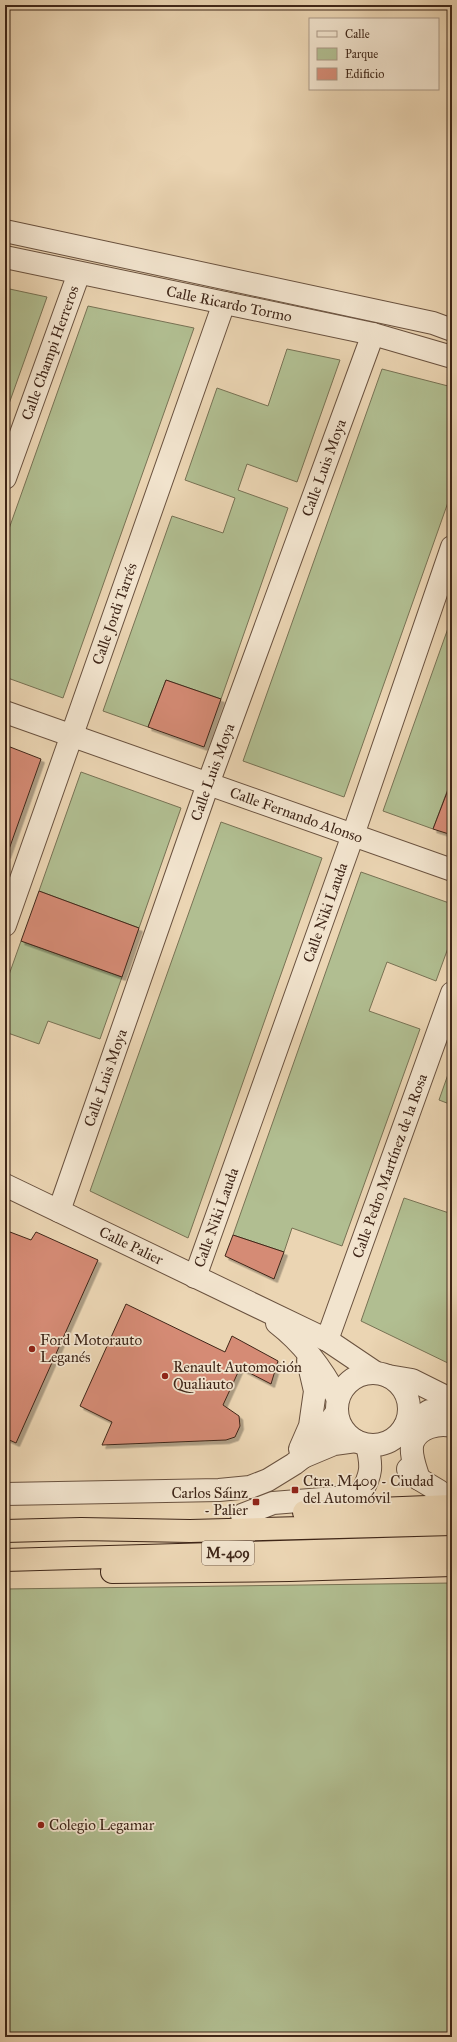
<svg xmlns="http://www.w3.org/2000/svg" width="457" height="2042" font-family="'IM FELL Great Primer',serif">
<style>
.green{fill:#b1be91;stroke:#787254}
.building{fill:#d58b75;stroke:#3f2618;filter:url(#shadow)}
.lines{fill:none;stroke-linecap:round;stroke-linejoin:round}
.minor-casing{stroke:#6a523f;stroke-width:24}
.highway-casing{stroke:#3f2618;stroke-width:24}
.minor{stroke:#f2e4ce;stroke-width:22}
.highway{stroke:#ebd5b3;stroke-width:22}
.poi-dot{fill:#8f2418;stroke:#f2e4ce;stroke-width:1.5}
.labels{text-anchor:middle;stroke-width:3.5;stroke-linejoin:round;paint-order:stroke}
.shield{fill:#f2e4ce;stroke:#755f4f;stroke-width:1}
.shield-label{font-size:14px;font-weight:bold;fill:#3f2618}
.street-label{font-size:15px;fill:#3f2618;stroke:#f2e4ce}
.poi-label{font-size:15px;fill:#3f2618;stroke:#f2e4ce;text-anchor:start}
</style>
<defs>
<filter id="shadow"><feDropShadow dx="3.5" dy="3.5" stdDeviation="0" flood-color="#0004"/></filter>
</defs>
<rect width="100%" height="100%" fill="#ebd5b3"/>
<filter id="stains"><feTurbulence type="fractalNoise" baseFrequency=".005" numOctaves="4"/><feColorMatrix values="0 0 0 0 .2 0 0 0 0 .09 0 0 0 0 .02 0 0 0 .5 -.17"/></filter>
<radialGradient id="worn" r=".72"><stop offset=".6" stop-color="#630" stop-opacity="0"/><stop offset="1" stop-color="#630" stop-opacity=".3"/></radialGradient>
<!-- green -->
<path class="green" d="M 5,288 L 47,297 L 5,415 Z
M 88,306 L 194,328 L 63,698 L 5,677 L 5,540 Z
M 287,349 L 340,360 L 297,482 L 247,464 L 238,490 L 288,508 L 221,699 L 166,680 L 148,727 L 103,711 L 172,516 L 223,533 L 235,498 L 185,480 L 217,388 L 268,406 Z
M 382,369 L 452,387 L 452,491 L 344,797 L 243,761 Z
M 452,617 L 452,778 L 433,829 L 383,811 Z
M 81,772 L 181,808 L 139,928 L 39,891 Z
M 221,822 L 322,858 L 188,1238 L 90,1191 Z
M 361,872 L 452,904 L 452,937 L 436,981 L 387,962 L 369,1011 L 420,1029 L 342,1246 L 292,1228 L 284,1252 L 233,1235 Z
M 21,941 L 122,977 L 100,1039 L 48,1021 L 39,1044 L 5,1032 L 5,986 Z
M 452,1063 L 452,1105 L 439,1100 Z
M 404,1198 L 452,1214 L 452,1365 L 361,1321 Z
M 452,1583 L 452,2037 L 5,2037 L 5,1589 Z"/>
<!-- building -->
<path class="building" d="M 166,680 L 221,699 L 204,747 L 148,727 Z
M 5,745 L 41,759 L 7,855 L 5,855 Z
M 451,782 L 452,782 L 452,835 L 433,829 Z
M 39,891 L 139,928 L 122,977 L 21,941 Z
M 10,1232 L 31,1240 L 36,1232 L 98,1260 L 16,1443 L 5,1438 L 5,1244 Z
M 233,1235 L 284,1252 L 274,1279 L 225,1256 Z
M 126,1304 L 225,1352 L 232,1336 L 278,1361 L 271,1384 L 240,1368 L 223,1405 L 239,1416 L 240,1426 L 235,1437 L 226,1440 L 102,1445 L 112,1422 L 80,1406 Z"/>
<g class="lines">
<defs>
<g id="minor">
<path d="M 5,231 L 433,323 L 452,330"/>
<path id="s1" d="M 5,257 L 373,334 L 452,357"/>
<path id="s2" d="M 5,478 L 79,273"/>
<path id="s3" d="M 5,712 L 452,870"/>
<path id="s4" d="M 5,925 L 224,303"/>
<path id="s5" d="M 5,1185 L 327,1340 L 376,1373"/>
<path id="s6" d="M 59,1211 L 208,784 L 373,334"/>
<path id="s7" d="M 195,1277 L 353,835 L 452,547"/>
<path d="M 277,1323 C 303,1343 323,1370 338,1399"/>
<path id="s8" d="M 327,1340 L 452,993"/>
<circle cx="373" cy="1409" r="36"/>
<path d="M 388,1376 L 412,1380 L 452,1400"/>
<path d="M 405,1426 L 429,1411 L 452,1412"/>
<path d="M 300,1449 L 310,1426 L 315,1391 L 308,1361"/>
<path d="M 303,1457 L 334,1444 L 356,1441"/>
<path d="M 408,1469 L 419,1479 L 439,1491"/>
<path d="M 419,1479 C 416,1469 409,1453 413,1442 C 419,1427 439,1423 452,1426"/>
<path d="M 5,1494 L 219,1490 L 250,1487 L 268,1480 L 294,1464 L 303,1457 L 337,1412"/>
<path d="M 242,1515 L 273,1503 L 347,1497 L 361,1493 C 372,1474 372,1466 367,1445"/>
</g>
<path id="highway" d="M 304,1512 L 452,1506
M 5,1531 L 81,1529 L 190,1531 L 452,1524
M 5,1560 L 452,1547
M 112,1572 L 290,1570 L 452,1565"/>
</defs>
<!-- minor casing -->
<use href="#minor" class="minor-casing"/>
<!-- highway casing -->
<use href="#highway" class="highway-casing"/>
<!-- minor -->
<use href="#minor" class="minor"/>
<!-- highway -->
<use href="#highway" class="highway"/>
</g>
<!-- markers -->
<g class="poi-dot">
<circle cx="32" cy="1349" r="4"/>
<circle cx="165" cy="1376" r="4"/>
<rect x="291" y="1486" width="8" height="8" rx="2"/>
<rect x="252" y="1498" width="8" height="8" rx="2"/>
<circle cx="41" cy="1825" r="4"/>
</g>
<g class="labels">
<!-- shield labels -->
<rect class="shield" x="202" y="1541" width="52" height="24" rx="3"/>
<g class="shield-label">
<text x="228" y="1558">M-409</text>
</g>
<!-- street labels -->
<g class="street-label">
<text dy="5" stroke="none"><textPath href="#s1" startOffset="229">Calle Ricardo Tormo</textPath></text>
<text dy="5" stroke="none"><textPath href="#s2" startOffset="133">Calle Champi Herreros</textPath></text>
<text dy="5" stroke="none"><textPath href="#s6" startOffset="789">Calle Luis Moya</textPath></text>
<text dy="5" stroke="none"><textPath href="#s4" startOffset="330">Calle Jordi Tarrés</textPath></text>
<text dy="5" stroke="none"><textPath href="#s6" startOffset="465">Calle Luis Moya</textPath></text>
<text dy="5" stroke="none"><textPath href="#s3" startOffset="309">Calle Fernando Alonso</textPath></text>
<text dy="5" stroke="none"><textPath href="#s7" startOffset="387">Calle Niki Lauda</textPath></text>
<text dy="5" stroke="none"><textPath href="#s6" startOffset="141">Calle Luis Moya</textPath></text>
<text dy="5" stroke="none"><textPath href="#s8" startOffset="185">Calle Pedro Martínez de la Rosa</textPath></text>
<text dy="5" stroke="none"><textPath href="#s7" startOffset="63">Calle Niki Lauda</textPath></text>
<text dy="5" stroke="none"><textPath href="#s5" startOffset="140">Calle Palier</textPath></text>
</g>
<!-- poi labels -->
<g class="poi-label">
<text x="40" y="1345">Ford Motorauto<tspan x="40" dy="17">Leganés</tspan></text>
<text x="173" y="1372">Renault Automoción<tspan x="173" dy="17">Qualiauto</tspan></text>
<text x="303" y="1486">Ctra. M409 - Ciudad<tspan x="303" dy="17">del Automóvil</tspan></text>
<text x="248" y="1498" text-anchor="end">Carlos Sáinz<tspan x="248" dy="17">- Palier</tspan></text>
<text x="49" y="1830">Colegio Legamar</text>
</g>
</g>
<!-- margin -->
<rect width="457" height="2042" fill="none" stroke="#ebd5b3" stroke-width="20"/>
<rect x="6" y="6" width="445" height="2030" fill="none" stroke="#3f2618" stroke-width="2"/>
<rect x="10" y="10" width="437" height="2022" fill="none" stroke="#3f2618"/>
<!-- legend -->
<rect x="309" y="18" width="130" height="72" fill="#f2e4ce" stroke="#aa9885"/>
<rect x="317" y="31" width="20" height="6" fill="#f2e4ce" stroke="#aa9885"/>
<text x="345" y="38" font-size="12" fill="#3f2618">Calle</text>
<rect x="317" y="48" width="20" height="12" fill="#b1be91" stroke="#aa9885"/>
<text x="345" y="58" font-size="12" fill="#3f2618">Parque</text>
<rect x="317" y="68" width="20" height="12" fill="#d58b75" stroke="#aa9885"/>
<text x="345" y="78" font-size="12" fill="#3f2618">Edificio</text>
<rect width="100%" height="100%" filter="url(#stains)"/>
<rect width="100%" height="100%" fill="url(#worn)"/>
</svg>
